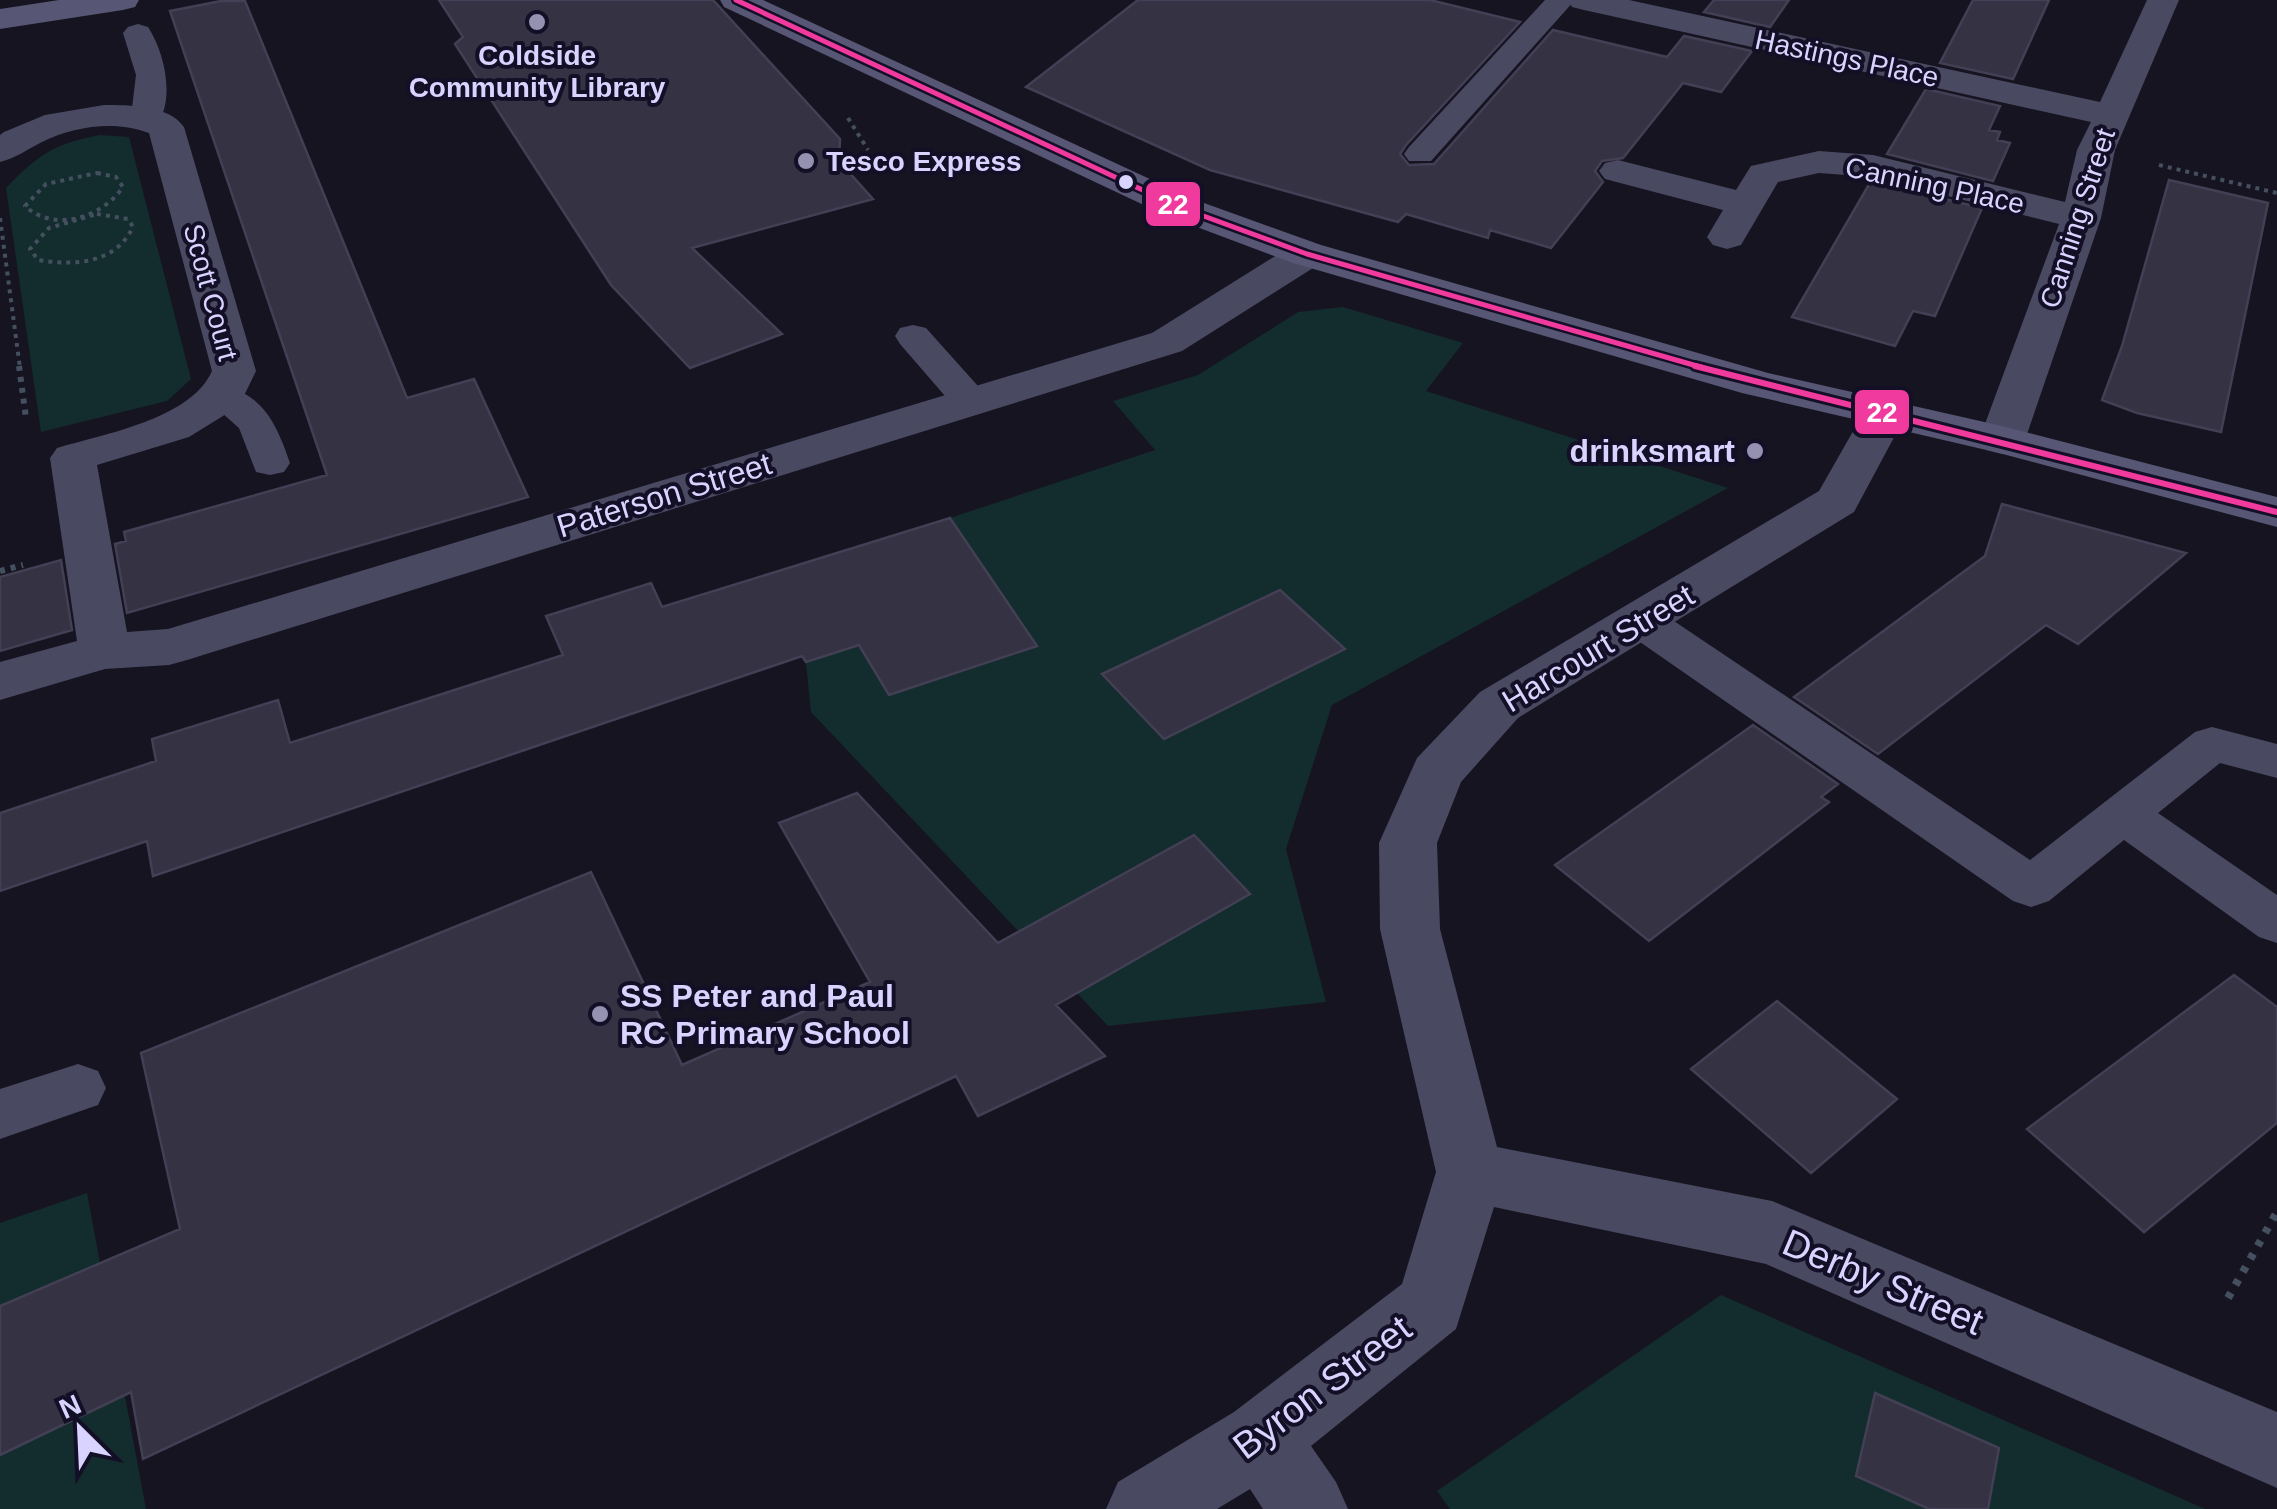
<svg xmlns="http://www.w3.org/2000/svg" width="2277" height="1509" font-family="Arial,sans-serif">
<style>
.green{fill:#132c2d}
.building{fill:#343243;stroke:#433f54;stroke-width:2.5}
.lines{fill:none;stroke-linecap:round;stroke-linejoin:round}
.path-far2{stroke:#44505f;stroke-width:4;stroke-dasharray:4 5;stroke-linecap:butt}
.path-far1{stroke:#44505f;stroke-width:6;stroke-dasharray:5 6;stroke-linecap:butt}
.path{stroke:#44505f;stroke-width:8;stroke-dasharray:6 9;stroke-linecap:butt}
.lane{fill:#4a4962;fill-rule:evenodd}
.street{fill:#4a4962;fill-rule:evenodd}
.secondary{fill:#575674;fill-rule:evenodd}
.bus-1-far1-casing{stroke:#130f26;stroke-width:10}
.bus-1-casing{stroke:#130f26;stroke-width:12}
.bus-1-far1{stroke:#f13a9d;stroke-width:5}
.bus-1{stroke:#f13a9d;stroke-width:6}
.poi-dot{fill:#9591b1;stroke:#130f26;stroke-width:4}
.bus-dot{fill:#d9d4ff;stroke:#130f26;stroke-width:4}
.labels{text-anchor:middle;stroke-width:8;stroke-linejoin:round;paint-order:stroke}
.far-poi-label{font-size:28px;font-weight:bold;fill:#d9d4ff;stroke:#130f26}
.far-street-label{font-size:28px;fill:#d9d4ff;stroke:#130f26}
.poi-label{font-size:32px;font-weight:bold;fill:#d9d4ff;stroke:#130f26;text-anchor:end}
.street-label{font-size:32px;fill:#d9d4ff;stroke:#130f26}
.near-street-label{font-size:38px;fill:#d9d4ff;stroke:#130f26}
.line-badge{stroke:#130f26;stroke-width:4}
.badge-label{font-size:28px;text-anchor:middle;font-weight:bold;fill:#fff}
</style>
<rect width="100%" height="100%" fill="#161421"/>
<!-- green -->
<path class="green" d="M 100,135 L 129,137 L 191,379 L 167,401 L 41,432 L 6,188 C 39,154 53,144 100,135 Z
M 1343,307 L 1463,343 L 1426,391 L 1728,488 L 1332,705 L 1286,849 L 1326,1002 L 1108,1026 L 811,712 L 806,663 L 859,645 L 889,695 L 977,665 L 1003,597 L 950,518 L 1155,450 L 1113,401 L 1198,375 L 1298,312 Z
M 87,1193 L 146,1509 L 0,1509 L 0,1223 Z
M 1721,1295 L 2205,1509 L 1450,1509 L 1437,1491 Z"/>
<!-- building -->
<path class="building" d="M 439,0 L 713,0 L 840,139 L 839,161 L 873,199 L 692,248 L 782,334 L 690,368 L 611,285 L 455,44 L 463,37 Z
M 1138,0 L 1430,0 L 1520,22 L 1406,145 L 1400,154 L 1409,165 L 1434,164 L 1553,30 L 1667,57 L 1684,36 L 1752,51 L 1721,92 L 1683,83 L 1623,158 L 1602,161 L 1595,171 L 1603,182 L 1551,248 L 1490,230 L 1488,238 L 1406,214 L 1398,222 L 1210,170 L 1026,87 Z
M 1714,0 L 1789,0 L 1770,27 L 1704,12 Z
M 1973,0 L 2049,0 L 2013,79 L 1940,63 Z
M 221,1 L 245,1 L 407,398 L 474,379 L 528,497 L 127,613 L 115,544 L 126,541 L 124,532 L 327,475 L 170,11 Z
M 1926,89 L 2000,106 L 1989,130 L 2000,132 L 1997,140 L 2010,143 L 1993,181 L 1887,154 Z
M 2169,180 L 2268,203 L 2221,432 L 2137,413 L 2102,400 L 2122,346 Z
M 1871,181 L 1982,208 L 1935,316 L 1913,311 L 1895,346 L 1792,317 Z
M 2002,504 L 2186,553 L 2078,644 L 2046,625 L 1878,754 L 1794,697 L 1985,556 Z
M 950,518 L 1037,646 L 889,695 L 859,645 L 806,662 L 802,656 L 153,876 L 147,841 L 0,891 L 0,813 L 156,761 L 152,739 L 278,700 L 290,743 L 563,655 L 546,616 L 651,583 L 662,607 Z
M 61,560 L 72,630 L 0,651 L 0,577 Z
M 1280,590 L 1345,649 L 1164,739 L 1102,674 Z
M 1753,725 L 1838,784 L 1821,797 L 1829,802 L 1649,941 L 1555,865 Z
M 857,793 L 998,943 L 1194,835 L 1250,894 L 1056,1005 L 1105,1056 L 978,1116 L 956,1076 L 143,1459 L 131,1392 L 0,1455 L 0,1306 L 180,1229 L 141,1053 L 591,872 L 682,1065 L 870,982 L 779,823 Z
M 2234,975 L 2277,1007 L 2277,1123 L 2144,1232 L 2027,1129 Z
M 1777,1001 L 1897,1099 L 1811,1173 L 1691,1069 Z
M 1875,1393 L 1999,1448 L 1988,1509 L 1929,1509 L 1856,1476 Z"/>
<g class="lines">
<!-- path-far2 -->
<path class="path-far2" d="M 848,118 L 868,150
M 2159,165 L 2277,193
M 97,173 L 116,177 L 123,187 C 102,218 54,233 25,206 L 46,184 Z
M 97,214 L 128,219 L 133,227 C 115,264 75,266 38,260 L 30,249 L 49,228 Z
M 0,218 L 20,368"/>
<!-- path-far1 -->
<path class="path-far1" d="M 19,366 L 26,418
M 0,571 L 23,565"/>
<!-- path -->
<path class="path" d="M 2228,1298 L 2277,1212"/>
<!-- lane -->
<path class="lane" d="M 1545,0 L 1575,0 L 1431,161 L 1409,161 L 1404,154 L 1409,147 Z
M 138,24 L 148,27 C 164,51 175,97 158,123 L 136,123 L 131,116 L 136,75 L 123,33 L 128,27 Z
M 913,325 L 926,328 L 986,395 L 991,403 L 986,411 L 972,415 L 958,411 L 900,344 L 895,336 L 900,328 Z
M 223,385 C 265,396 277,426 290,463 L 284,472 L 270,475 L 256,472 L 239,428 L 204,397 L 209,389 Z
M 1643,607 L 1659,611 L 2030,860 L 2195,732 L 2212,727 L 2277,744 L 2277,778 L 2220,763 L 2158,813 L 2277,895 L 2277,943 L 2259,937 L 2124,840 L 2049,901 L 2031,907 L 2013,901 L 1627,633 L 1621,622 L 1627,611 Z
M 78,1064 L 98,1071 L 106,1088 L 98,1105 L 0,1139 L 0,1089 Z"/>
<!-- street -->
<path class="street" d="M 1568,0 L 1629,0 L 2100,102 L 2147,0 L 2179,0 L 2115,150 L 2101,218 L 2025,440 L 2018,450 L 2002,454 L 1986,450 L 1979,440 L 2059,224 L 1873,177 L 1819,173 L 1778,182 L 1741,245 L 1727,249 L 1713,245 L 1707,237 L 1723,210 L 1605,179 L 1599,171 L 1605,163 L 1618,160 L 1736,190 L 1751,166 L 1819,151 L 1873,155 L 2065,202 L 2077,150 L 2091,122 L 1584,10 L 1572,7 Z
M 104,105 C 129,105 169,105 184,127 L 256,371 L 239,406 L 189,437 L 97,465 L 127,632 L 168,629 L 1152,333 L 1293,245 L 1307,242 L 1321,245 L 1327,254 L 1321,263 L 1182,351 L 187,660 L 169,665 L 105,669 L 0,700 L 0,662 L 77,641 L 50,458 L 57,448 C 104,434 191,419 212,371 L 149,133 C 116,120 74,126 42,142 C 28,149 16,158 0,162 L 0,135 L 4,132 L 45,115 Z
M 1884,402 L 1900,405 L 1906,415 L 1854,512 L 1518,718 L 1461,782 L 1437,843 L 1440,929 L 1497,1147 L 1772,1201 L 2277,1412 L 2277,1488 L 1766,1264 L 1494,1207 L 1456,1329 L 1311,1446 L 1336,1482 L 1348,1509 L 1263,1509 L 1250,1489 L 1217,1509 L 1106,1509 L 1118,1482 L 1234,1412 L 1402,1284 L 1436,1172 L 1380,929 L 1379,843 L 1417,758 L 1480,692 L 1819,491 L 1868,405 Z"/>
<!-- secondary -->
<path class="secondary" d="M 59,0 L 139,0 L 135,7 L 123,10 L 0,29 L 0,9 Z
M 720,0 L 763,0 L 1193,199 L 1321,245 L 1768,373 L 2002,426 L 2277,497 L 2277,527 L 1995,452 L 1742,393 L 1293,263 L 1165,215 L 724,7 Z"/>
<defs>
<path id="bus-1-far1" d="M 736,0 L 1179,207 L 1307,254 L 1704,368"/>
<path id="bus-1" d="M 1695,366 L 2277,512"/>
</defs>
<!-- bus-1-far1 casing -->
<use href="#bus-1-far1" class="bus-1-far1-casing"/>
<!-- bus-1 casing -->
<use href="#bus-1" class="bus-1-casing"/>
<!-- bus-1-far1 -->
<use href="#bus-1-far1" class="bus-1-far1"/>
<!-- bus-1 -->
<use href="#bus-1" class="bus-1"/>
</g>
<!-- markers -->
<g class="poi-dot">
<circle cx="537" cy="22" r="10"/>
<circle cx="806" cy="161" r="10"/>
<circle cx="1755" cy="451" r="10"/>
<circle cx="600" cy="1014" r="10"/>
</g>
<circle class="bus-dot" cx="1126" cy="182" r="9"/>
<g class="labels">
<!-- far-poi labels -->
<g class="far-poi-label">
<text x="537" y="65">Coldside<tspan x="537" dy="32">Community Library</tspan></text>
<text x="826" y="171" text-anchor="start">Tesco Express</text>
</g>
<!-- far-street labels -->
<g class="far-street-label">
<text transform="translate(1847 58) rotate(12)" y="10">Hastings Place</text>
<text transform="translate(1935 185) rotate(12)" y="10">Canning Place</text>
<text transform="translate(2077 218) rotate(-72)" y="10">Canning Street</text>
<text transform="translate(211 292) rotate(75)" y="10">Scott Court</text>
</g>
<!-- poi labels -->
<g class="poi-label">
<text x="1735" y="462">drinksmart</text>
<text x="620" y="1007" text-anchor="start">SS Peter and Paul<tspan x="620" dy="37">RC Primary School</tspan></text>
</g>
<!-- street labels -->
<g class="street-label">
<text transform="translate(664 495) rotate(-17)" y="11">Paterson Street</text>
<text transform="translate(1598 648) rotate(-31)" y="11">Harcourt Street</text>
</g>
<!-- near-street labels -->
<g class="near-street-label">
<text transform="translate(1883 1282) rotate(23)" y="13">Derby Street</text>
<text transform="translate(1322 1387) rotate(-37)" y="13">Byron Street</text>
</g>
</g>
<g class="line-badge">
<rect x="1144" y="180" width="58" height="48" rx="10" fill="#f13a9d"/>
<rect x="1853" y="388" width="58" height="48" rx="10" fill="#f13a9d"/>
</g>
<g class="badge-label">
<text x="1173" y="214">22</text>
<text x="1882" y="422">22</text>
</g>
<!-- north arrow -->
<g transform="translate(80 1429) rotate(336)" stroke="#130f26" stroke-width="8" paint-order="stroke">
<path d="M0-8L18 38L0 25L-18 38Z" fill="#d9d4ff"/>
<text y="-15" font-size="28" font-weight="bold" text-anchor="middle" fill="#d9d4ff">N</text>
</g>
</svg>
